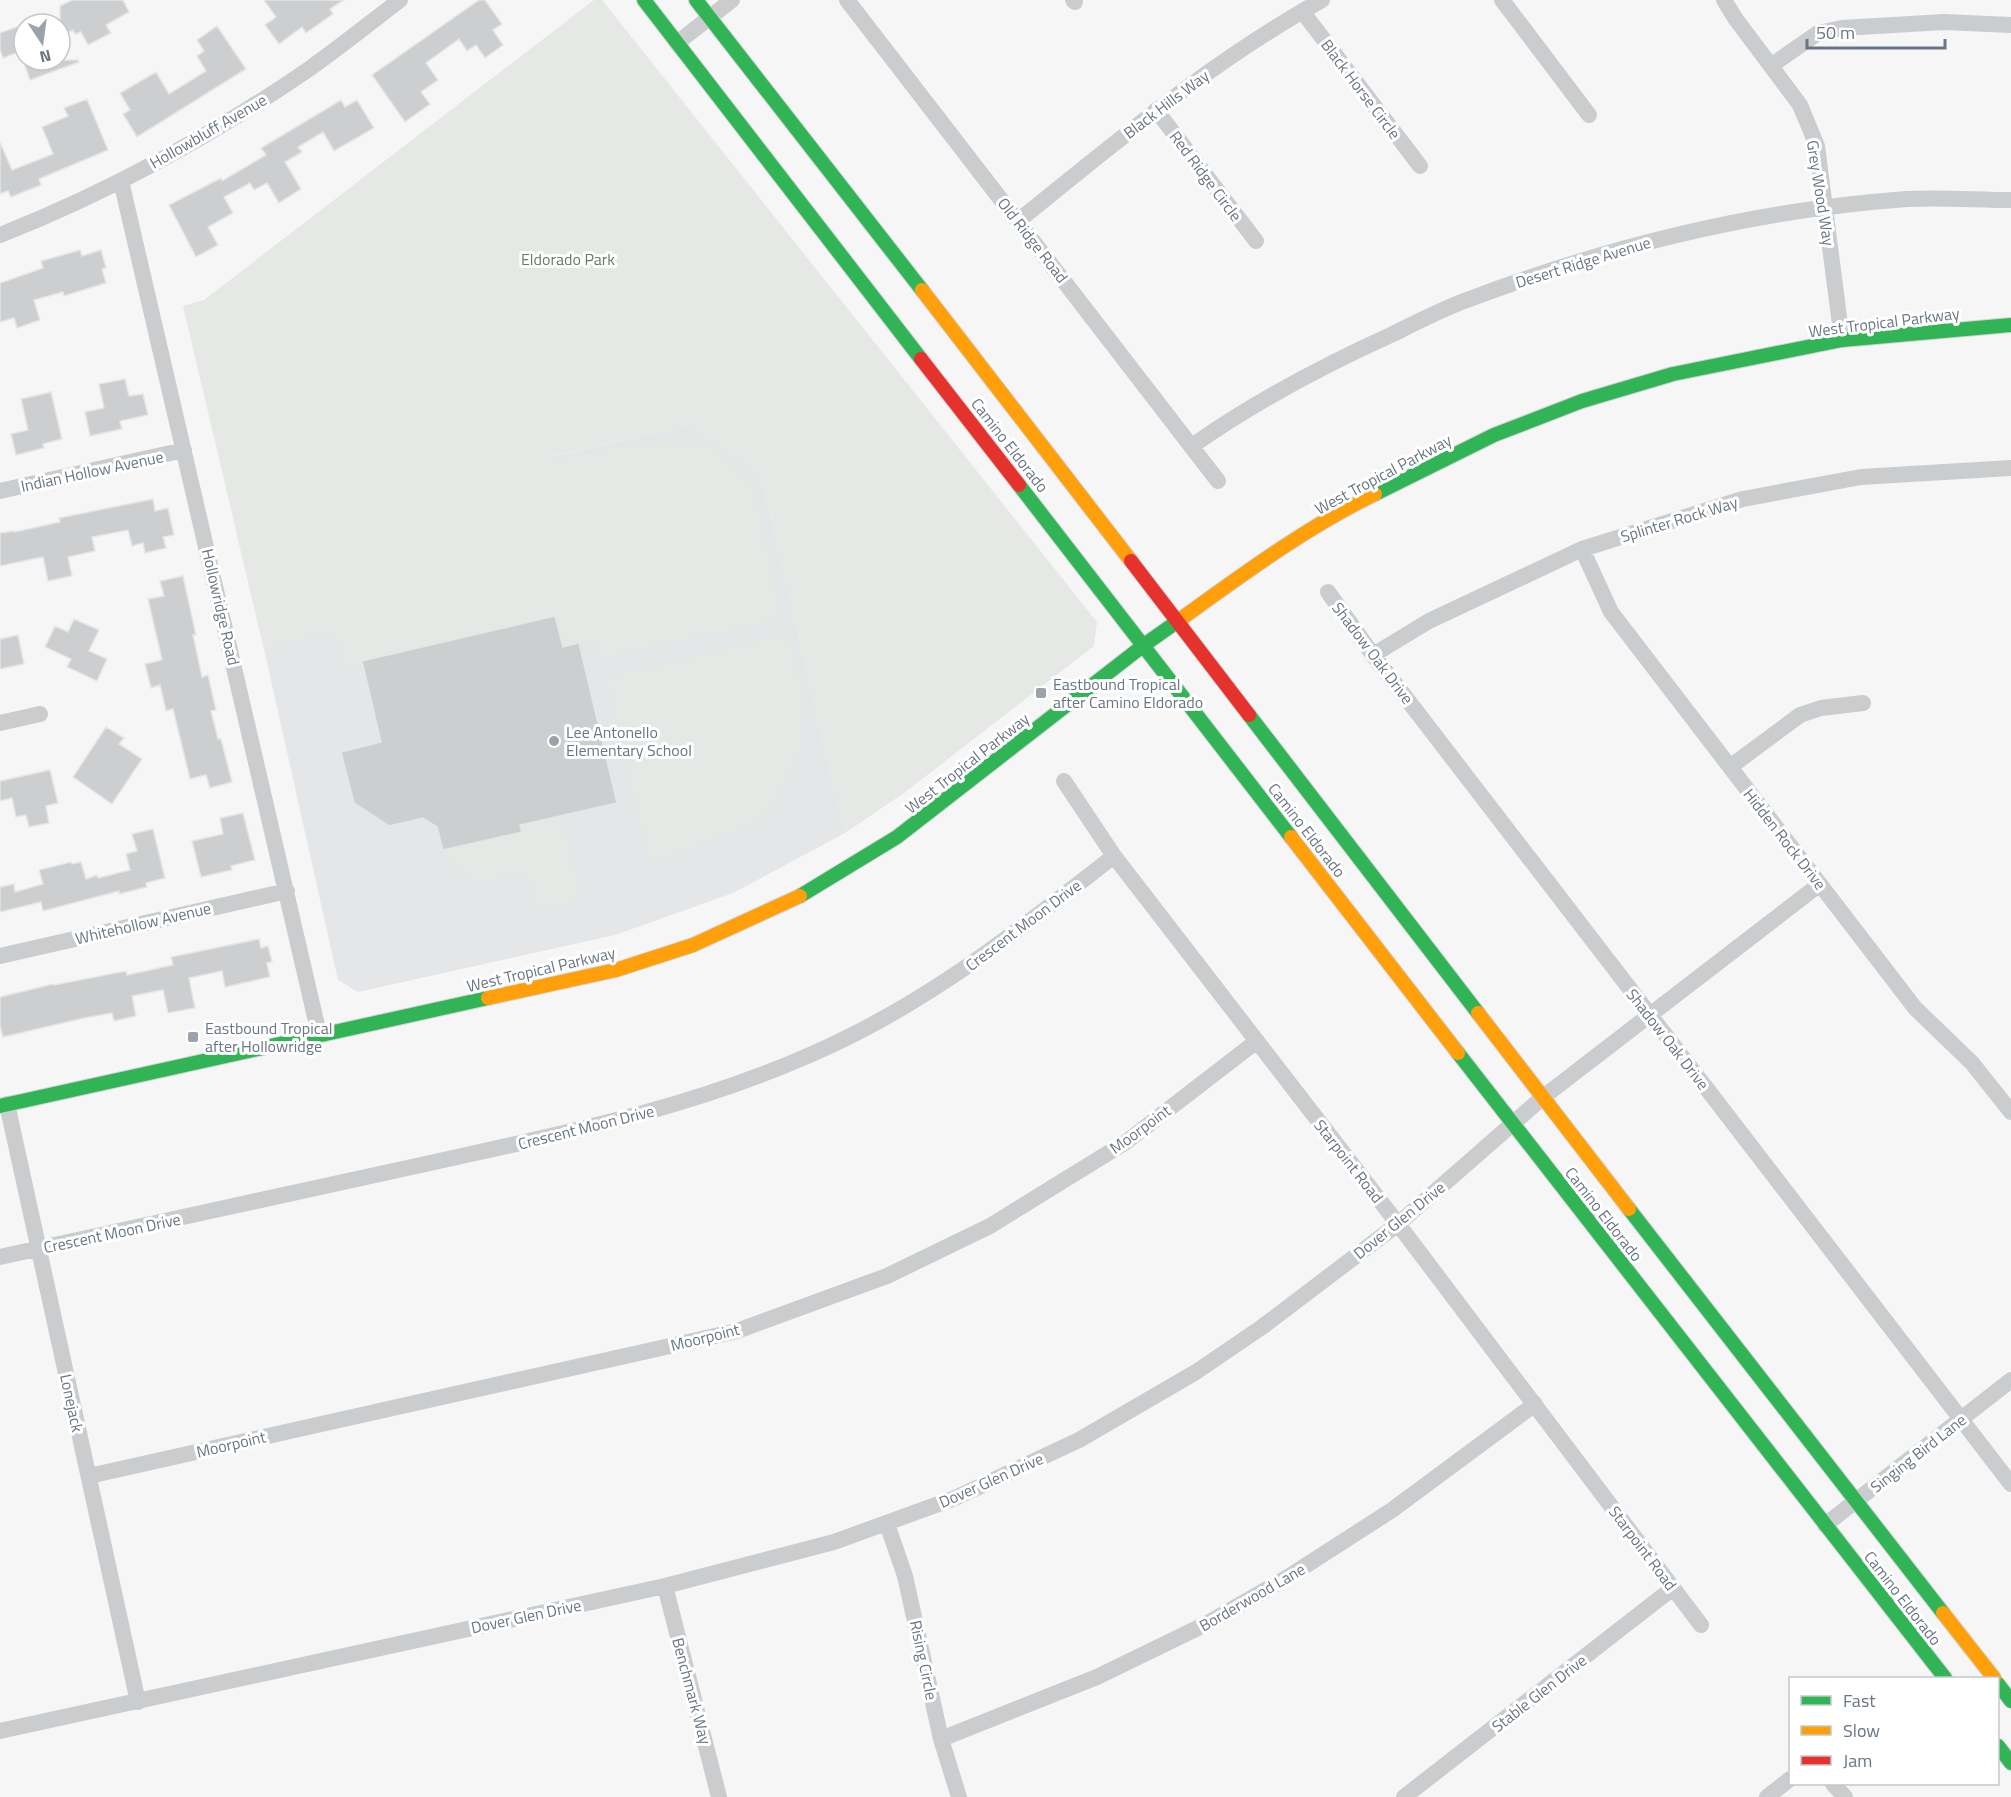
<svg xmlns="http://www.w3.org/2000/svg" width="2011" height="1797" font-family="'Titillium Web',sans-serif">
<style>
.built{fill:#e5e6e7}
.green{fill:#e5e8e4}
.building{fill:#cdcecf;stroke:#e6e6e6;stroke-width:1.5}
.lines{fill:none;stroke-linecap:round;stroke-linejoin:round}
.fast-casing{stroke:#d2d3d4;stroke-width:16}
.slow-casing{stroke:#d2d3d4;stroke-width:16}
.jam-casing{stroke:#d2d3d4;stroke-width:16}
.street{stroke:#cbcccd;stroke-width:16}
.fast{stroke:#30b455;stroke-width:14}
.slow{stroke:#ff9f0a;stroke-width:14}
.jam{stroke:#e5322d;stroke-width:14}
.poi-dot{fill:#9aa3ab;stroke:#fff;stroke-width:2}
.labels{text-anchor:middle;stroke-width:6;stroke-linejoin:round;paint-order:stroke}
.street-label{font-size:16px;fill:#697683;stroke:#fff}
.park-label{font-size:16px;fill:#6a7b68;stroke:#fff}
.poi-label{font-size:16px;fill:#697683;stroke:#fff;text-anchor:start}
</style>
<rect width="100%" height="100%" fill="#f6f6f6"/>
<!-- built -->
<path class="built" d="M 688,425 L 761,474 L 845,833 L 733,893 L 615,935 L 358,992 L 338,980 L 264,649 L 236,531 Z"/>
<!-- green -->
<path class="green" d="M 594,0 L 602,0 L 1097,622 L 1094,646 L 904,793 L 845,833 L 761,474 L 688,425 L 550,457 L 552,461 L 646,441 L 709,444 L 755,490 L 781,619 L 600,658 L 596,641 L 563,647 L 555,616 L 342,667 L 335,632 L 264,649 L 183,306 L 204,300 Z
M 787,634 L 802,688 L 800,753 L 763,819 L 650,864 L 607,678 Z
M 561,816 L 581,899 L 536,910 L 527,872 L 481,883 L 450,862 L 446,849 L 522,832 L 520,825 Z"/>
<!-- building -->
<path class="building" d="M 72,0 L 123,0 L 129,12 L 106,25 L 111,33 L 88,45 L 81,32 L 75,34 L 73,30 L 60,36 L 60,6 Z
M 264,0 L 344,0 L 330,9 L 333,14 L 306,33 L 302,27 L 279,44 L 265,25 L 276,17 Z
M 479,0 L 485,0 L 502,24 L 493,30 L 503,45 L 485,58 L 476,45 L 467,51 L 459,39 L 426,63 L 438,80 L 421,92 L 430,104 L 405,122 L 372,75 Z
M 24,24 L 24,50 L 3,58 L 0,50 L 0,33 Z
M 217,26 L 246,69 L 137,137 L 123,114 L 130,110 L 120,93 L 156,72 L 169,94 L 206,71 L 197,56 L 204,51 L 197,40 Z
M 23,60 L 78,60 L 79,62 L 30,80 Z
M 87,99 L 108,150 L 39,179 L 41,185 L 11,197 L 8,191 L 0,194 L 0,142 L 12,170 L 53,154 L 42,127 L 68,116 L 64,108 Z
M 341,100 L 345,107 L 357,100 L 374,128 L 334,151 L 323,132 L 298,147 L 302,152 L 285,162 L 301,189 L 279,203 L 267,183 L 254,190 L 250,183 L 224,197 L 233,213 L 208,227 L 218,245 L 196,257 L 169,205 L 221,178 L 222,181 L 266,155 L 261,148 Z
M 80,250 L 82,256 L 101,250 L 106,268 L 102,269 L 106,283 L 64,296 L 63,292 L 34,300 L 40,320 L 17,328 L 14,318 L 0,322 L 0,283 L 43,268 L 41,261 Z
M 125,379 L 129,396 L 143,394 L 148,415 L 120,421 L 122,429 L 90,436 L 85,412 L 104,408 L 99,384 Z
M 51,392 L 62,439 L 43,444 L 44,448 L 16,455 L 11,434 L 28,430 L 21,399 Z
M 153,499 L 155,511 L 168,508 L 174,535 L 163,537 L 166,548 L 145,553 L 143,543 L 132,546 L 128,530 L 92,537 L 95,551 L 68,557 L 72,576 L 48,581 L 43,557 L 0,566 L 0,533 L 14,531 L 14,532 L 60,522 L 59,518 Z
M 183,576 L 196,635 L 193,635 L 202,677 L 208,675 L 216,710 L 211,711 L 218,739 L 221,739 L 232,782 L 210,788 L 206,775 L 190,779 L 173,709 L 166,711 L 160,685 L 151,688 L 145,664 L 162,660 L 148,599 L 164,596 L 160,581 Z
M 555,616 L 563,647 L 579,643 L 617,803 L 520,825 L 522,832 L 443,850 L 437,827 L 423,818 L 389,826 L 354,803 L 341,752 L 381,742 L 362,661 Z
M 74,619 L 99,630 L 89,651 L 107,659 L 97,681 L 67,667 L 71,659 L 45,647 L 55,626 L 68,632 Z
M 18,635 L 24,664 L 0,669 L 0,639 Z
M 106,727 L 124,738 L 119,744 L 142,759 L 112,804 L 73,777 Z
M 50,770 L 58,803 L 46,806 L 49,823 L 29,827 L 26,815 L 16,817 L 12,798 L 0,801 L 0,781 Z
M 243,813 L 255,860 L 231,866 L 232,870 L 201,877 L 192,841 L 223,834 L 220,818 Z
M 153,829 L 165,878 L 146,883 L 147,887 L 119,894 L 119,891 L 43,911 L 41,902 L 0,912 L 0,887 L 14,884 L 15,892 L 43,884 L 39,870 L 71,862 L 72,864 L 81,862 L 86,879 L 97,875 L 98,878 L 130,870 L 126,854 L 137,851 L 132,834 Z
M 259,939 L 261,948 L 268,946 L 272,962 L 267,963 L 270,977 L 225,987 L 222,971 L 189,978 L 195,1008 L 168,1013 L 163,990 L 132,996 L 136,1016 L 114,1021 L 112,1013 L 84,1018 L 3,1037 L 0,1026 L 0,997 L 53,984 L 54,985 L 126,971 L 127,975 L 173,965 L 171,957 Z"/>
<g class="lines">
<defs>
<path id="fast" d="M 644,0 L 921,359
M 696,0 L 922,290
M 1019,485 L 1291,837
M 1375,494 L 1494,435 L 1582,401 L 1673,374 L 1842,340 L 2011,325
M 1249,715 L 1478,1013
M 800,896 L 897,837 L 1144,645 L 1178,621
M 1458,1053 L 1945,1678
M 0,1106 L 488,998
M 1629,1209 L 1943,1613
M 1998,1684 L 2011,1701
M 1998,1746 L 2011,1763"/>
<path id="slow" d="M 922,290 L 1131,561
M 1178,621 C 1242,575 1305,528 1375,494
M 1291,837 L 1458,1053
M 488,998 L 616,970 L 693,945 L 800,896
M 1478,1013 L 1629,1209
M 1943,1613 L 1994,1678"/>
<path id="jam" d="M 921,359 L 1019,485
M 1131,561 L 1249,715"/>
</defs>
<!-- fast casing -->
<use href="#fast" class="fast-casing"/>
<!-- slow casing -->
<use href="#slow" class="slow-casing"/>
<!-- jam casing -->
<use href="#jam" class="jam-casing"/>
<!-- street -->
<path class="street" d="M 847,0 L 1218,481
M 1073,0 L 1075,2
M 1502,0 L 1589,115
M 1724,0 L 1735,18 L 1800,105 L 1817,146 L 1842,340
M 1302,11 L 1420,166
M 677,43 L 732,0
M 1772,65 L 1818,33 L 1842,28 L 1944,22 L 2011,25
M 1156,110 L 1256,241
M 121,181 L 319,1034
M 1018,221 C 1116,142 1212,61 1322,0
M 0,235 C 107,193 215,134 309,69 C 340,47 370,23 400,0
M 1192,446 C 1256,401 1322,366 1393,334 C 1417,322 1442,309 1467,300 C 1609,246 1755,210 1907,199 C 1941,197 1977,200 2011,200
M 0,491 L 184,450
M 1582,549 L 1611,612 L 1915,1008 L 1972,1063 L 2011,1112
M 1328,592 L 1373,655 L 2011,1484
M 1373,655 L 1429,621 L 1582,549 L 1743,499 L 1861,477 L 2011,468
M 0,723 L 40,714
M 1730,767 L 1800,715 L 1821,708 L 1863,703
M 1064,781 L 1114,856 L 1398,1224 L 1701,1625
M 0,956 L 287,891
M 7,1104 L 138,1702
M 0,1257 C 143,1226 287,1194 430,1163 C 561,1134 688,1109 812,1054 C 925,1005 1018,931 1114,856
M 89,1476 L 737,1331 L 887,1276 L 990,1226 L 1126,1142 L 1257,1041
M 887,1524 L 905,1576 L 941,1739 L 959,1797
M 1825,1525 L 2011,1380
M 665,1586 L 719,1797
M 0,1731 L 665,1586 L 834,1542 L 955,1498 L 1079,1440 L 1196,1372 L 1262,1327 L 1398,1224 L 1542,1098 L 1820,884
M 941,1739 L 1097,1677 L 1208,1623 L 1288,1577 L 1392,1510 L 1535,1404
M 1833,1784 L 1845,1797
M 1404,1797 L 1673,1588
M 1767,1797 L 1790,1779"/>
<!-- fast -->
<use href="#fast" class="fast"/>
<!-- slow -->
<use href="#slow" class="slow"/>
<!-- jam -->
<use href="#jam" class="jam"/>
</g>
<!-- markers -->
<g class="poi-dot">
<rect x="1035" y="687" width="12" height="12" rx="3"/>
<circle cx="554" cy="741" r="6"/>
<rect x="187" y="1031" width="12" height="12" rx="3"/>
</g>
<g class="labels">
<!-- street labels -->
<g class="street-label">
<text transform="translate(1361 89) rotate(53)" y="6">Black Horse Circle</text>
<text transform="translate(1166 104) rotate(-37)" y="6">Black Hills Way</text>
<text transform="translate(208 131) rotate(-30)" y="6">Hollowbluff Avenue</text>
<text transform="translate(1206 176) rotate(53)" y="6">Red Ridge Circle</text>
<text transform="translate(1821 193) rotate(81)" y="6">Grey Wood Way</text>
<text transform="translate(1033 240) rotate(52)" y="6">Old Ridge Road</text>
<text transform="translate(1583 262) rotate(-17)" y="6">Desert Ridge Avenue</text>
<text transform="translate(1884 322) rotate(-7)" y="6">West Tropical Parkway</text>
<text transform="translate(1010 445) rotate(52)" y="6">Camino Eldorado</text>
<text transform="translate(92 471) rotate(-12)" y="6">Indian Hollow Avenue</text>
<text transform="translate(1383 474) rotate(-28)" y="6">West Tropical Parkway</text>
<text transform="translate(1679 519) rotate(-17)" y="6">Splinter Rock Way</text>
<text transform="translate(221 607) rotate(77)" y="6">Hollowridge Road</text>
<text transform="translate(1373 653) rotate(53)" y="6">Shadow Oak Drive</text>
<text transform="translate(967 763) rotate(-38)" y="6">West Tropical Parkway</text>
<text transform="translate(1307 830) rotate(52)" y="6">Camino Eldorado</text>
<text transform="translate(1785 839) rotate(52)" y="6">Hidden Rock Drive</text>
<text transform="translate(143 923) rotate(-13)" y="6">Whitehollow Avenue</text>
<text transform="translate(1023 925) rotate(-37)" y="6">Crescent Moon Drive</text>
<text transform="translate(541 969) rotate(-13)" y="6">West Tropical Parkway</text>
<text transform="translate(1668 1039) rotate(52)" y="6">Shadow Oak Drive</text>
<text transform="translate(586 1127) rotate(-14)" y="6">Crescent Moon Drive</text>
<text transform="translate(1140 1129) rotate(-36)" y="6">Moorpoint</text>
<text transform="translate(1349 1161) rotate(52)" y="6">Starpoint Road</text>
<text transform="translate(1604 1214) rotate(52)" y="6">Camino Eldorado</text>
<text transform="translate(1399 1220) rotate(-39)" y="6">Dover Glen Drive</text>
<text transform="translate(112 1233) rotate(-12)" y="6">Crescent Moon Drive</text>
<text transform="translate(705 1337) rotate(-14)" y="6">Moorpoint</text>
<text transform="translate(72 1403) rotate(78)" y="6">Lonejack</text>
<text transform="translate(231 1444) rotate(-13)" y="6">Moorpoint</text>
<text transform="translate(1918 1453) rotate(-38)" y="6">Singing Bird Lane</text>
<text transform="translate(991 1480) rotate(-24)" y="6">Dover Glen Drive</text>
<text transform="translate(1643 1548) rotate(53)" y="6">Starpoint Road</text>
<text transform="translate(1252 1597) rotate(-30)" y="6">Borderwood Lane</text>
<text transform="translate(1903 1598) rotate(52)" y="6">Camino Eldorado</text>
<text transform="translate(526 1616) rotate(-12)" y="6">Dover Glen Drive</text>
<text transform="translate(924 1660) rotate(78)" y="6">Rising Circle</text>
<text transform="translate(692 1691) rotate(75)" y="6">Benchmark Way</text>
<text transform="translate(1539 1693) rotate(-38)" y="6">Stable Glen Drive</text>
</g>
<!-- park labels -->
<g class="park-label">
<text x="568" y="265">Eldorado Park</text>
</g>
<!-- poi labels -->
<g class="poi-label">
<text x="1053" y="690">Eastbound Tropical<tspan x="1053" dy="18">after Camino Eldorado</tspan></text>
<text x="566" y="738">Lee Antonello<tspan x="566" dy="18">Elementary School</tspan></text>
<text x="205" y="1034">Eastbound Tropical<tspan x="205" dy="18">after Hollowridge</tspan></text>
</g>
</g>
<!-- legend -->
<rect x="1789" y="1677" width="210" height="108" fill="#ffffff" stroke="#c3c8cd" stroke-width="1.5"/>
<rect x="1801" y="1696" width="30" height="9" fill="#30b455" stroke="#c3c8cd" stroke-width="1.5"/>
<text x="1843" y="1707" font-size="18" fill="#697683">Fast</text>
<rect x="1801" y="1726" width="30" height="9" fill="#ff9f0a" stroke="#c3c8cd" stroke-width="1.5"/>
<text x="1843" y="1737" font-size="18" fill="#697683">Slow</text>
<rect x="1801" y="1756" width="30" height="9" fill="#e5322d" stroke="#c3c8cd" stroke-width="1.5"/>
<text x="1843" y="1767" font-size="18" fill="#697683">Jam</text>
<!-- north arrow -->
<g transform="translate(42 42) rotate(167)"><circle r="28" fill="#ffffff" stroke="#c3c8cd" stroke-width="1.5"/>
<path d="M0-4.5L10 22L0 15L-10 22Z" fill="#9aa3ab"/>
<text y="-9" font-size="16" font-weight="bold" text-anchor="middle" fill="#697683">N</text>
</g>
<!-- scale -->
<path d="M1807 39v9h138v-9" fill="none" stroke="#697683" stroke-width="3"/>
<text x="1816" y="39" font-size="18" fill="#697683" stroke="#ffffff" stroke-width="4.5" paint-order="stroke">50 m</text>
</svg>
